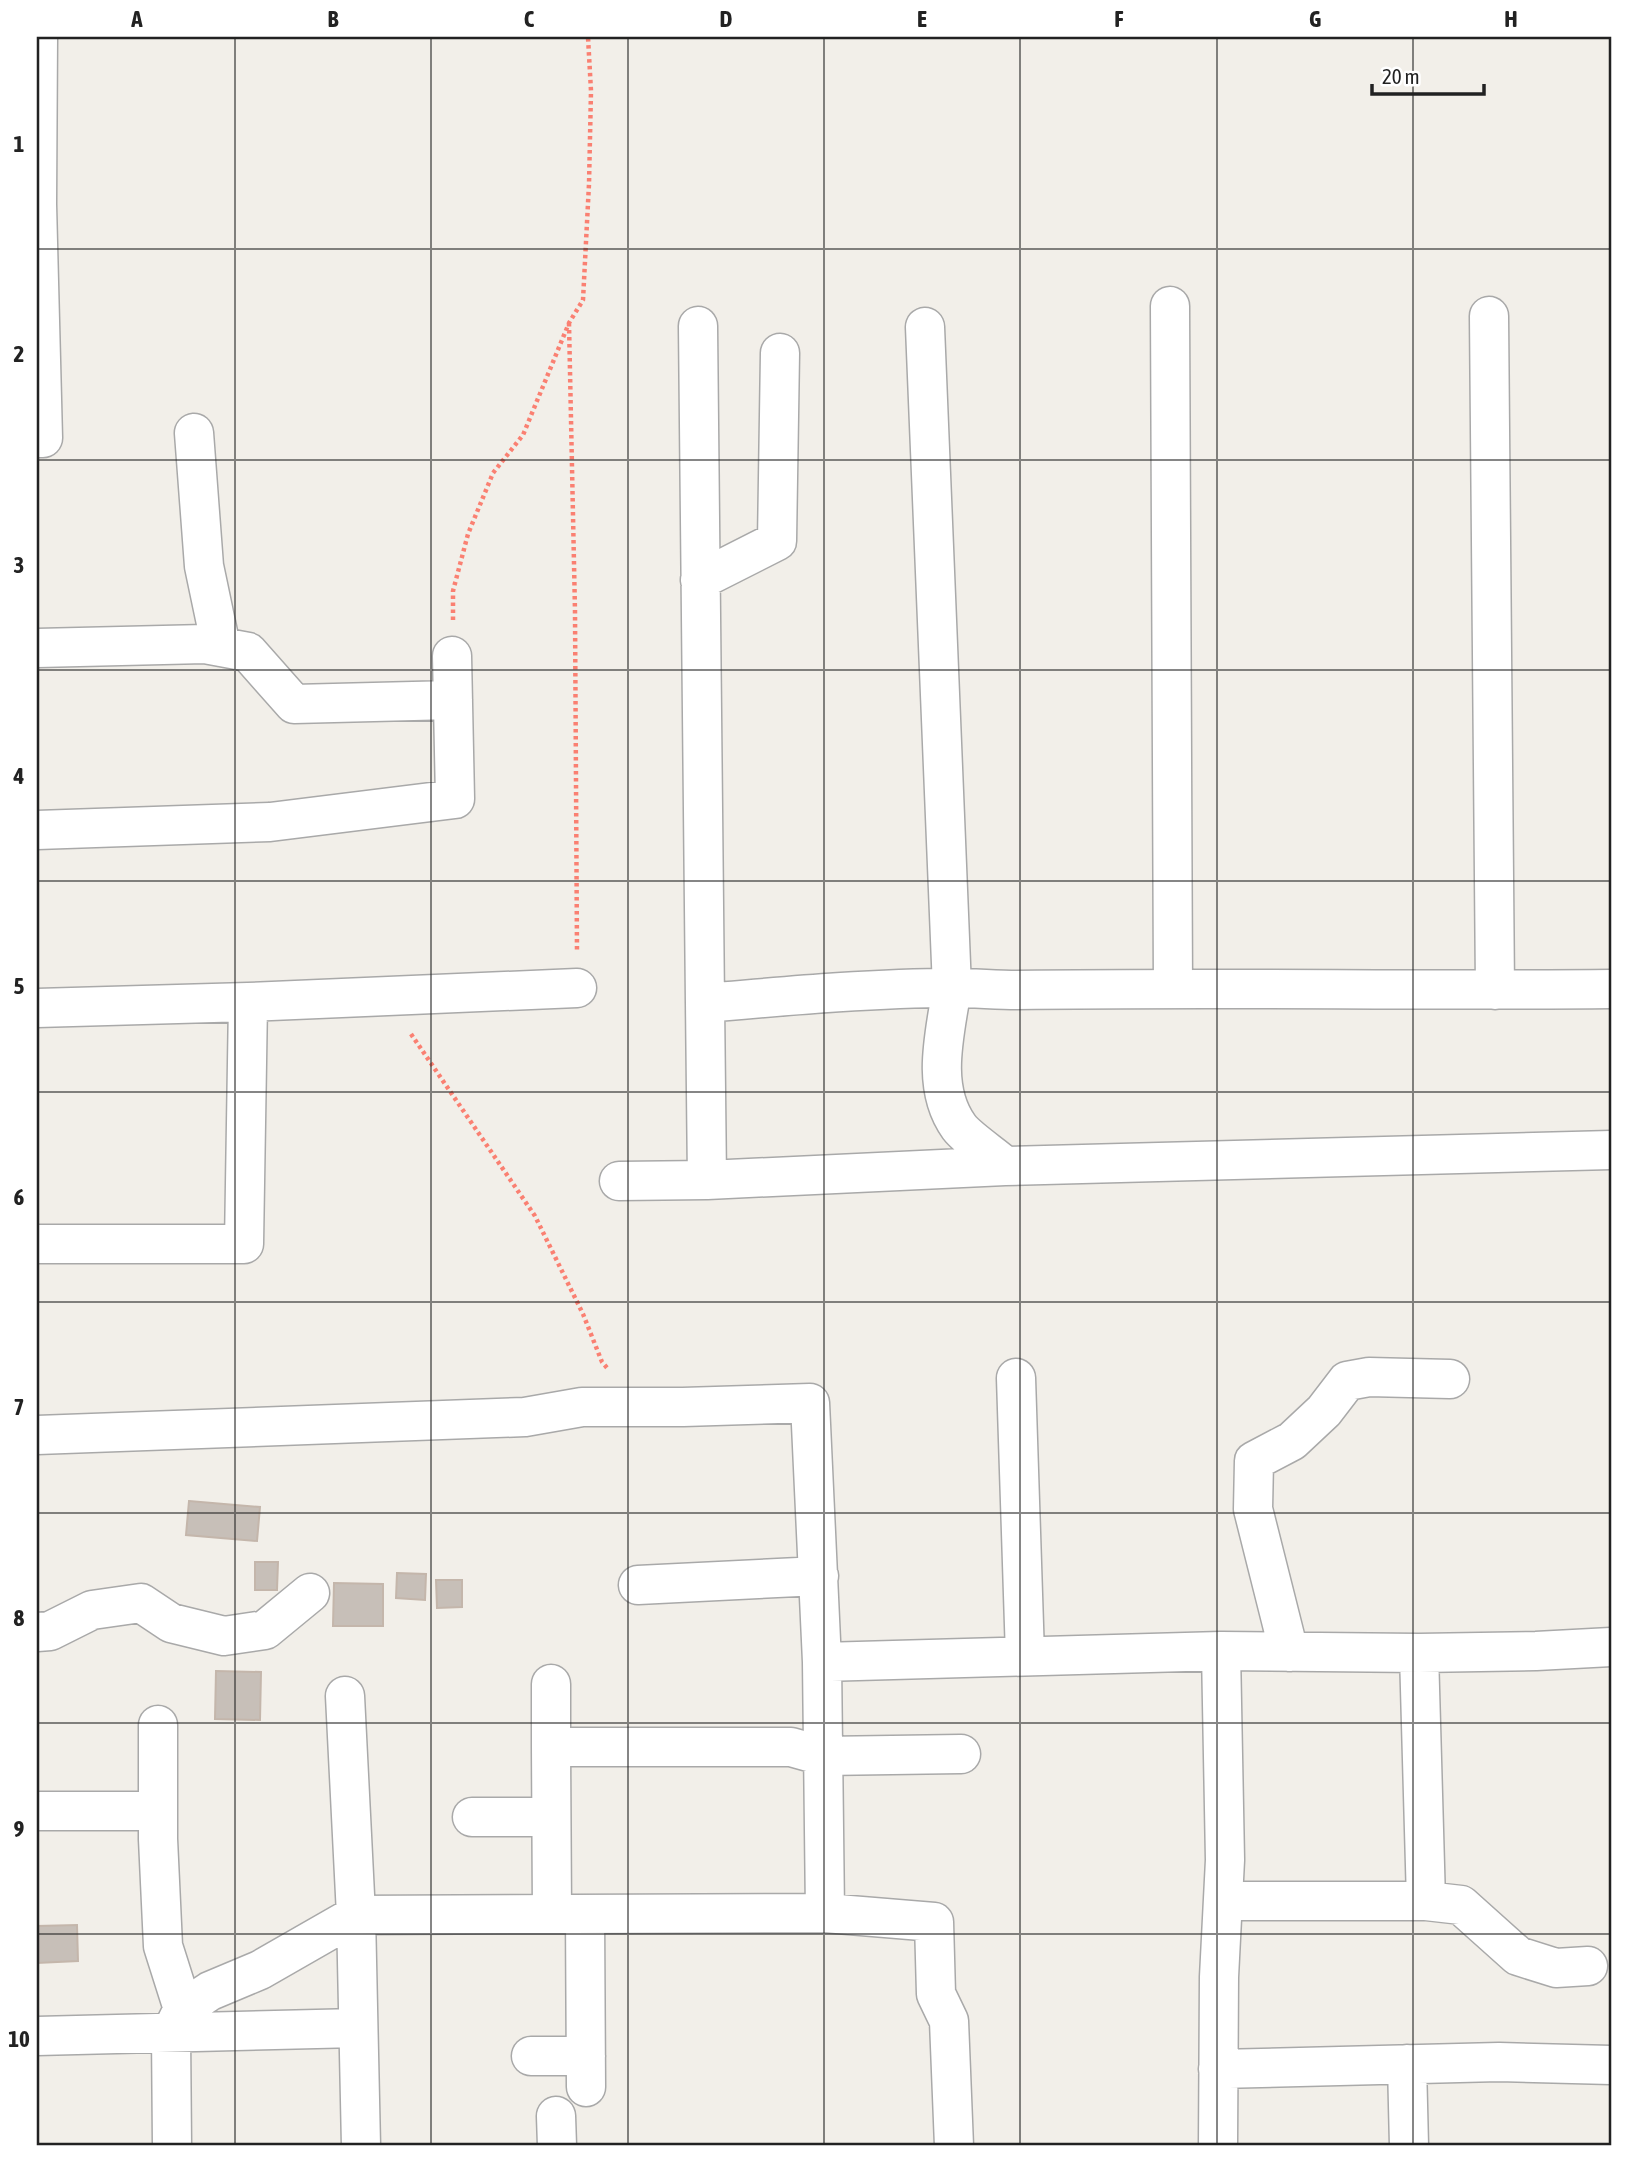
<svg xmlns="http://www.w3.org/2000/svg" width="1648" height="2183" font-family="'Asap Condensed',sans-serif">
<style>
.building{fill:#c7bfb8;stroke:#c4b6ab;stroke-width:2}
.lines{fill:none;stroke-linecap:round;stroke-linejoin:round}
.minor-casing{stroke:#a9a9a9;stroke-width:41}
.path{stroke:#fa8072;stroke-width:4.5;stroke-dasharray:3.5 3.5;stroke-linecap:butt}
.minor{stroke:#fff;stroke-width:38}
.grid{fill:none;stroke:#222;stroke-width:2;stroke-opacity:0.55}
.neatline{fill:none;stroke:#222;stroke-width:2.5}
.grid-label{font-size:23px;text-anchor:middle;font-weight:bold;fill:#222}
</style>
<rect width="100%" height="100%" fill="#f2efe9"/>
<!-- building -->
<path class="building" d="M 189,1501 L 260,1507 L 257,1541 L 186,1535 Z
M 255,1562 L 278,1562 L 277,1590 L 255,1590 Z
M 397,1573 L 426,1574 L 425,1600 L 396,1598 Z
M 436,1580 L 462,1580 L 462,1607 L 437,1608 Z
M 334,1583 L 383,1584 L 383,1626 L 333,1626 Z
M 216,1671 L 261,1672 L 260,1720 L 215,1719 Z
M 77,1925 L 78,1961 L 37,1963 L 37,1926 Z"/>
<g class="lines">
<defs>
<path id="minor" d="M 1170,306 L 1173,988
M 1489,316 L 1495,990
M 698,326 L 705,1003
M 925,327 L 952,988 C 945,1033 930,1087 959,1127 C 968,1139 993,1155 1005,1166 L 1611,1150
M 194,433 L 204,566 L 221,647
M 37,438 L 43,438 L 37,204 L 38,37
M 700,580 L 777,541 L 780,353
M 37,648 L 205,644 L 248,652 L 294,704 L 453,700
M 37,830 L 270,822 L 455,799 L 452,656
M 37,1008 L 248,1002 L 577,988
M 707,1180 L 705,1003 C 786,996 872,988 954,988 C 975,988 996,990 1017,990 C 1215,987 1413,991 1611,989
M 619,1181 L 707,1180 L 1005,1166
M 37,1244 L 244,1244 L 248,1002
M 1016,1378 L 1025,1656
M 37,1435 L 525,1417 L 582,1407 L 683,1407 L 810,1403 L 822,1662 L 825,1913 L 934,1922 L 936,1994 L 949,2021 L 954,2146
M 638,1585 L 819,1576
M 37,1632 L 50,1631 L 92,1610 L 141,1603 L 171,1623 L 224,1636 L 265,1630 L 310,1593
M 1289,1652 L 1253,1509 L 1254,1461 L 1292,1441 L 1324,1411 L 1347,1381 L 1369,1377 L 1450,1379
M 822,1662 L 1221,1651 L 1419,1653 L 1536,1651 L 1611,1647
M 551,1684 L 551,1747 L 791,1747 L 823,1756 L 961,1754
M 158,1725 L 158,1839 L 163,1946 L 183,2009
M 551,1747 L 552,1914
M 37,1811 L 158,1811
M 472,1817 L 551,1817
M 1223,1901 L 1426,1901 L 1419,1653
M 1426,1901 L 1461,1905 L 1518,1956 L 1556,1968 L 1588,1966
M 585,1914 L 586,2087
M 37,2036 L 358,2028
M 531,2056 L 586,2056
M 1407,2064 L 1409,2146
M 1218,2069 L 1499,2062 L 1611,2065
M 556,2116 L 557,2146
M 172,2146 L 171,2033 L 183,2009 L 210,1991 L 260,1970 L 356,1915 L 345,1696
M 361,2146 L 356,1915 L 825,1913
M 1218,2146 L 1219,1977 L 1225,1860 L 1221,1651"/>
</defs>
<!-- minor casing -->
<use href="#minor" class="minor-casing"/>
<!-- path -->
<path class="path" d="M 569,323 L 575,611 L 577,952
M 453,620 L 453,591 L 468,534 L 493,473 L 523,435 L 569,323 L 583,300 L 589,184 L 591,91 L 588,37
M 411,1034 L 535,1216 L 583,1314 L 602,1362 L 608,1369"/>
<!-- minor -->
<use href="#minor" class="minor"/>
</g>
<!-- grid -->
<path class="grid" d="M 235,37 L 235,2146M 431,37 L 431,2146M 628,37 L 628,2146M 824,37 L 824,2146M 1020,37 L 1020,2146M 1217,37 L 1217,2146M 1413,37 L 1413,2146M 37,249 L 1611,249M 37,460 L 1611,460M 37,670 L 1611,670M 37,881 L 1611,881M 37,1092 L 1611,1092M 37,1302 L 1611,1302M 37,1513 L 1611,1513M 37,1723 L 1611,1723M 37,1934 L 1611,1934"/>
<!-- border -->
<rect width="1648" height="2183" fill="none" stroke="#ffffff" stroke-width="77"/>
<!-- scale -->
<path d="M1372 84v10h112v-10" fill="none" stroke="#222222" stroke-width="3.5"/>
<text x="1382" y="84" font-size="21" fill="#222222" stroke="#ffffff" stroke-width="5" paint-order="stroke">20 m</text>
<rect x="38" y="38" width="1572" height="2106" class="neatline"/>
<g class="grid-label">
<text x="137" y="27">A</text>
<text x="333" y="27">B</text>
<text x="529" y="27">C</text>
<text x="726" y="27">D</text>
<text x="922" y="27">E</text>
<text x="1119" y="27">F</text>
<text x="1315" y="27">G</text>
<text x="1511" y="27">H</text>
<text x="19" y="152">1</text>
<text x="19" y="362">2</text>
<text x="19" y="573">3</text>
<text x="19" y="784">4</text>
<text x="19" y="994">5</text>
<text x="19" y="1205">6</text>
<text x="19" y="1415">7</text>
<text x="19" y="1626">8</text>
<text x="19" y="1837">9</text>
<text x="19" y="2047">10</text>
</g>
</svg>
